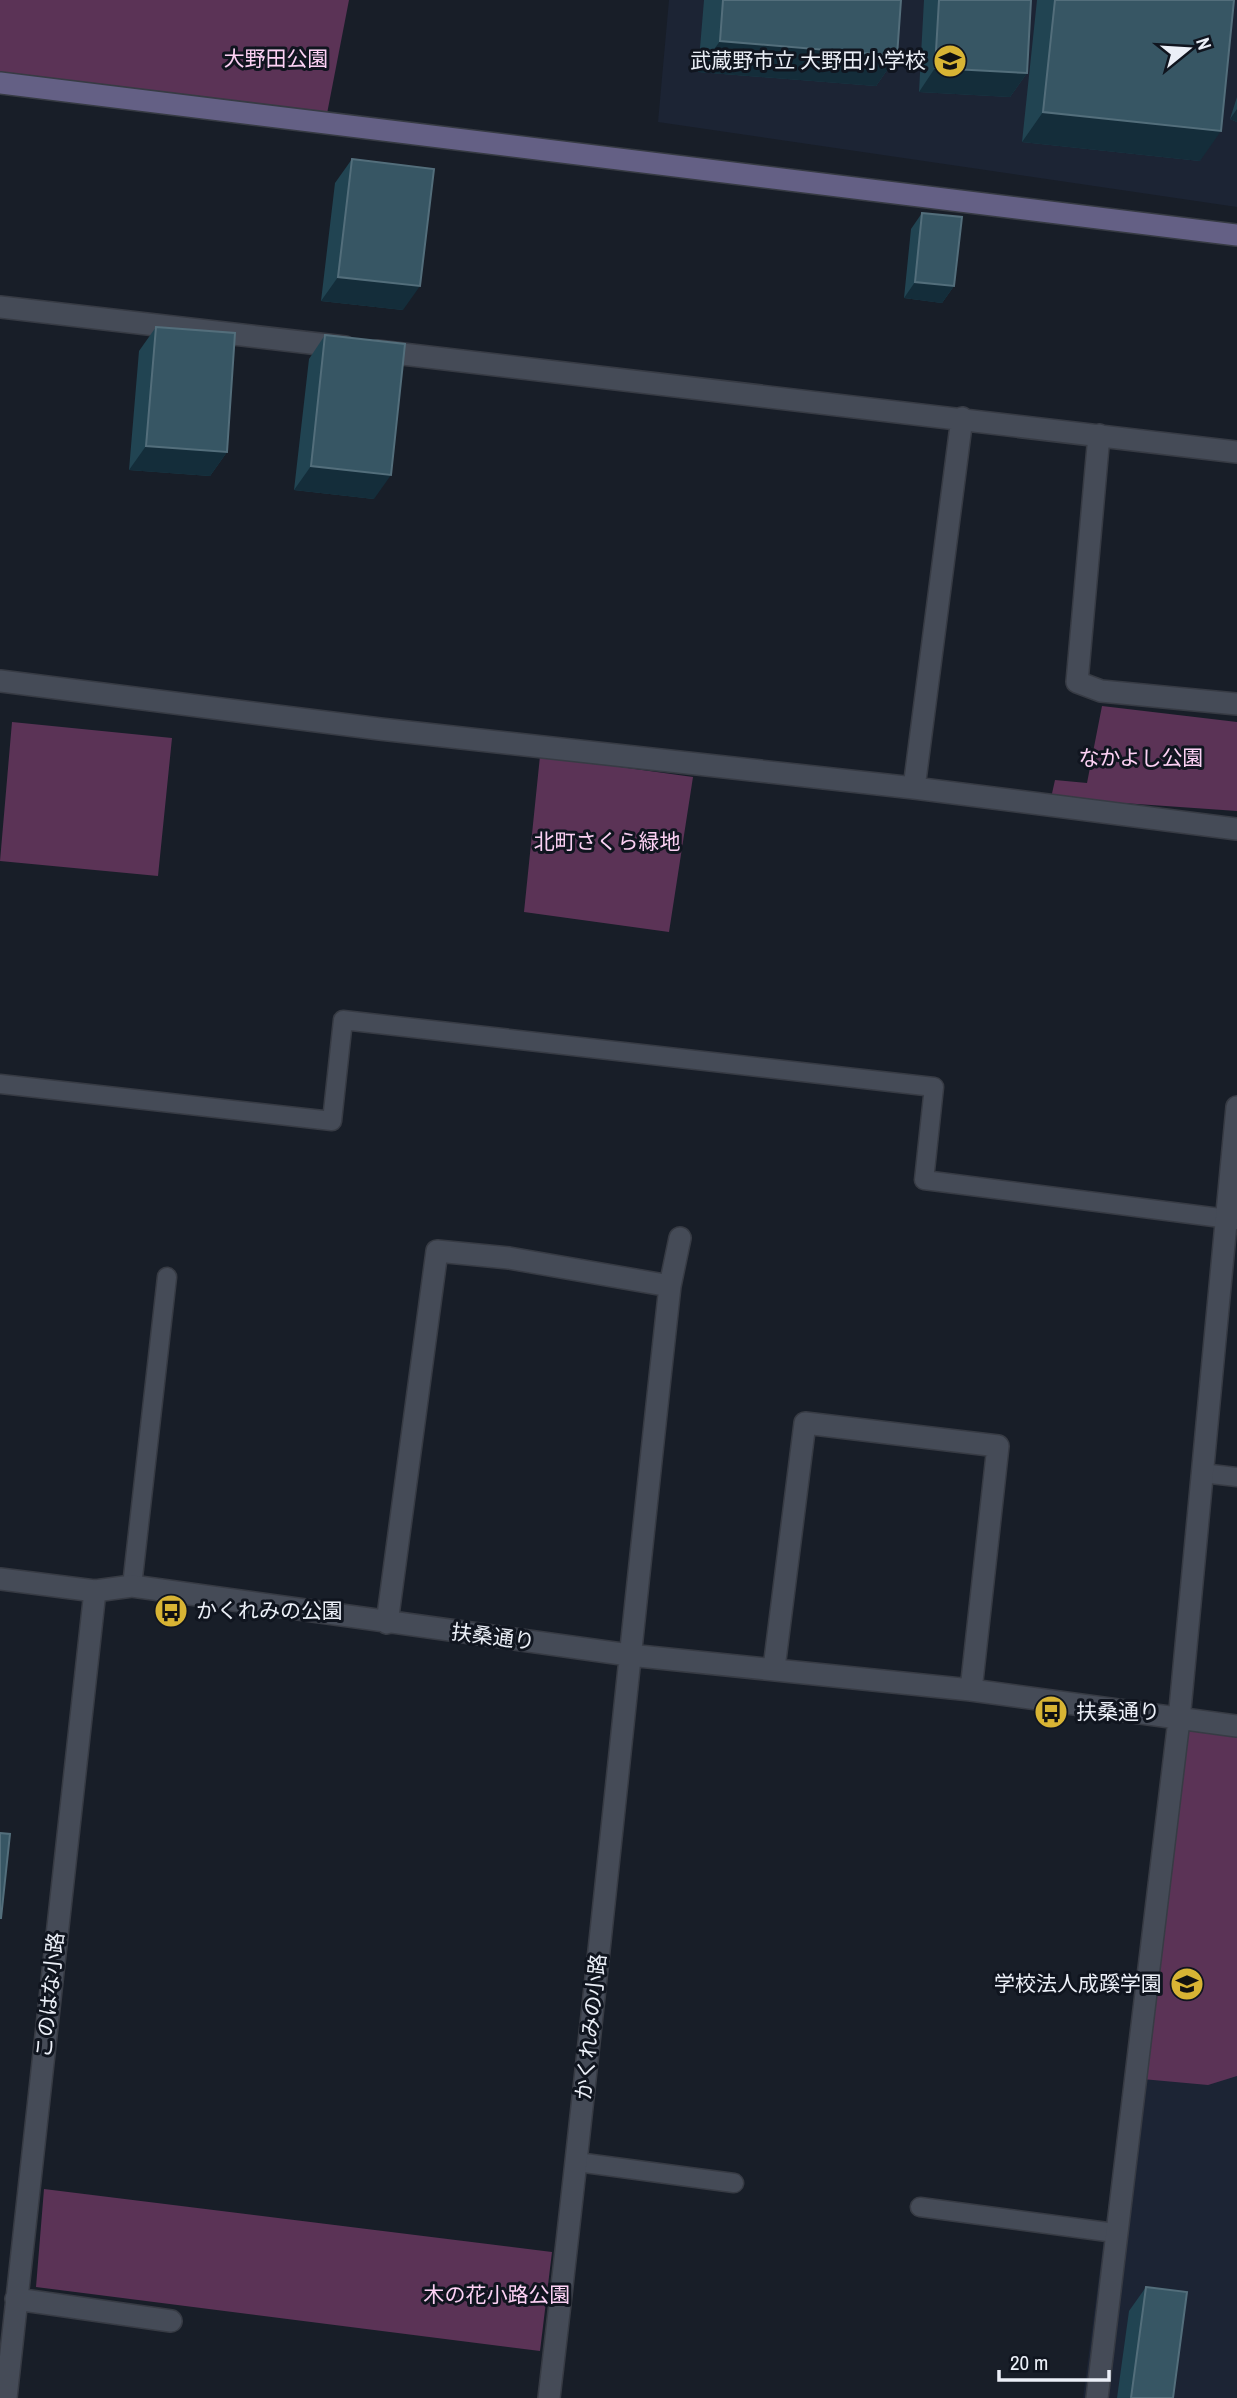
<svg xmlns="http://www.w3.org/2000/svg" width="1237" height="2398" font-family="'Archivo Narrow','Noto Sans JP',sans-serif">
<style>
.built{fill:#1c2434}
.green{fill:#5b3356}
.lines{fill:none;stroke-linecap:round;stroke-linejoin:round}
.lane-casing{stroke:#373b44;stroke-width:21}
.street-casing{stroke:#373b44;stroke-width:24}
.secondary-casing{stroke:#373b44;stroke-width:24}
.lane{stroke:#454b57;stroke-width:18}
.street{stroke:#454b57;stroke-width:21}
.secondary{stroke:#646085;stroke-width:21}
.wall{fill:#214452}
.shaded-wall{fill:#142d3a}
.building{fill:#375664;stroke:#536e7b;stroke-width:2}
.labels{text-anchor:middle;stroke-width:6;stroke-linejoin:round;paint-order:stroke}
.park-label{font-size:21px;fill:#fcd1f4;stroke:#10151f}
.poi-label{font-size:21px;fill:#ebeff7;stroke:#10151f;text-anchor:end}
.street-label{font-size:21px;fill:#ebeff7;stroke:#10151f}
</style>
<rect width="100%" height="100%" fill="#181e28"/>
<!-- built -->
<path class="built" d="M 669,0 L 1237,0 L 1237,207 L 658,122 Z
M 1171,1727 L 1237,1734 L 1237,2398 L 1083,2398 Z"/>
<!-- green -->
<path class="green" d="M 0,0 L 349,0 L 325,124 L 0,83 Z
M 1102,706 L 1237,722 L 1237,811 L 1051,798 L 1055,780 L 1087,783 Z
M 12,722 L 172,738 L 158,876 L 0,861 Z
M 540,756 L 693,777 L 669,932 L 524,912 Z
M 1184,1728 L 1237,1734 L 1237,2076 L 1208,2085 L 1131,2078 Z
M 44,2189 L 552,2252 L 540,2351 L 36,2287 Z"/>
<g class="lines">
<defs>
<path id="lane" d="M 0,1084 L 332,1121 L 343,1020 L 934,1087 L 924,1180 L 1237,1220
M 1202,1473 L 1237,1477
M 132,1586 L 167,1277
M 577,2162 L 734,2183
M 920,2207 L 1115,2233"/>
<path id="street" d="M 0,307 L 345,347
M 377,351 L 1237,452
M 1099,435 L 1077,682 L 1101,691 L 1237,704
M 0,681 L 380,729 L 914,788 L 1237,829
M 914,788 L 962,418
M 0,1579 L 95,1591 L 132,1586 L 629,1655 L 971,1690 L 1237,1726
M 387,1623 L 437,1251 L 509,1258 L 670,1286
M 774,1668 L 805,1423 L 998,1446 L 971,1690
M 16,2299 L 171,2321
M 6,2398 L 95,1591
M 549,2398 C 593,2028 629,1656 670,1286 L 680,1238
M 1097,2398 L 1179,1720 L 1237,1107"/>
<path id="secondary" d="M 0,83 L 1237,235"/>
</defs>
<!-- lane casing -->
<use href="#lane" class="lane-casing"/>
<!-- street casing -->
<use href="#street" class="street-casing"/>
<!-- secondary casing -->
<use href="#secondary" class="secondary-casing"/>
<!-- lane -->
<use href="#lane" class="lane"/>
<!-- street -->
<use href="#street" class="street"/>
<!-- secondary -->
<use href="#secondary" class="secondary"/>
</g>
<!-- wall -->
<path class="wall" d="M 704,0 L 901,0 L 897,56 L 876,86 L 698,72 Z
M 924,0 L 1031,0 L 1027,73 L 1010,97 L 919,92 Z
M 1037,0 L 1234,0 L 1200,161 L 1022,142 Z
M 1237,97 L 1237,122 L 1230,119 Z
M 352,159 L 403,310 L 321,301 L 335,183 Z
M 922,213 L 954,286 L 942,303 L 904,298 L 911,229 Z
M 156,327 L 227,452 L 210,476 L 129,470 L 139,351 Z
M 325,335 L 374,499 L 294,490 L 309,359 Z
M 1146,2287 L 1173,2398 L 1117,2398 L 1129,2311 Z"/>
<!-- shaded-wall -->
<path class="shaded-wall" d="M 720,41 L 897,56 L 876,86 L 698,72 Z
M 935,68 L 1027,73 L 1010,97 L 919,92 Z
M 1237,109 L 1237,122 L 1230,119 Z
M 1043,112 L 1221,131 L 1200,161 L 1022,142 Z
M 338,277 L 420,286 L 403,310 L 321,301 Z
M 915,282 L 954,286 L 942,303 L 904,298 Z
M 146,446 L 227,452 L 210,476 L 129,470 Z
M 311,466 L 391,475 L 374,499 L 294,490 Z"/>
<!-- building -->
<path class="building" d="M 723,0 L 901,0 L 897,56 L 720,41 Z
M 939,0 L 1031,0 L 1027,73 L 935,68 Z
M 1055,0 L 1234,0 L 1221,131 L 1043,112 Z
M 352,159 L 434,169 L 420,286 L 338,277 Z
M 922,213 L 962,217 L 954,286 L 915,282 Z
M 156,327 L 235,333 L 227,452 L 146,446 Z
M 325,335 L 405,344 L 391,475 L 311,466 Z
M 0,1833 L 10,1834 L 1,1918 L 0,1918 Z
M 1146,2287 L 1187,2292 L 1173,2398 L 1131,2398 Z"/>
<!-- icons -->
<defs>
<symbol id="school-disc" viewBox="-11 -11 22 22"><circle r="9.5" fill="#d8b434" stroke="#10151f"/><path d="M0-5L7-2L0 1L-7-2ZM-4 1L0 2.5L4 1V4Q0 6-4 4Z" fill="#111"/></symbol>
<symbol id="bus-disc" viewBox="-11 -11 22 22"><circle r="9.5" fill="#d8b434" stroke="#10151f"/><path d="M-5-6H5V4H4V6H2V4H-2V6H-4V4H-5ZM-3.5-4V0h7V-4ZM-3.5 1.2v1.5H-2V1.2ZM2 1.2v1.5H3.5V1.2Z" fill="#111"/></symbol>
<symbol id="university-disc" viewBox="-11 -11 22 22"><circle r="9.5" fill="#d8b434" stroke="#10151f"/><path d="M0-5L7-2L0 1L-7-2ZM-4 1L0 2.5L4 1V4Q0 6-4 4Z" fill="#111"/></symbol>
</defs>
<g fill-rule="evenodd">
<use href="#school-disc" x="931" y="42" width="38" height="38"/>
<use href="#bus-disc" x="152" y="1592" width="38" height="38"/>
<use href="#bus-disc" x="1032" y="1693" width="38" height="38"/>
<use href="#university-disc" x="1168" y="1965" width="38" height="38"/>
</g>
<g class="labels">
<!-- park labels -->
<g class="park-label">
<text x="276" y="66">大野田公園</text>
<text x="1141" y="765">なかよし公園</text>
<text x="607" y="849">北町さくら緑地</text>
<text x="497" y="2302">木の花小路公園</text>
</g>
<!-- poi labels -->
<g class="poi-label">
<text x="926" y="68">武蔵野市立 大野田小学校</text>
<text x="196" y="1618" text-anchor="start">かくれみの公園</text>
<text x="1076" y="1719" text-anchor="start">扶桑通り</text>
<text x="1162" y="1991">学校法人成蹊学園</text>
</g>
<!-- street labels -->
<g class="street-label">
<text transform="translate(493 1637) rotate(7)" y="7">扶桑通り</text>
<text transform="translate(50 1995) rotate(-84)" y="7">このはな小路</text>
<text transform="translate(591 2027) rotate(-84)" y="7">かくれみの小路</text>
</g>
</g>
<!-- north arrow -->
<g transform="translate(1188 49) rotate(72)" stroke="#10151f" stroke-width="5" paint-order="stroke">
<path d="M0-5L12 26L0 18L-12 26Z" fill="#ebeff7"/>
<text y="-10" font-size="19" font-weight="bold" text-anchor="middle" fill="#ebeff7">N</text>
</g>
<!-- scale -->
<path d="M999 2370v10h110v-10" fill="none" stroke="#ebeff7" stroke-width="3.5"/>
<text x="1010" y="2370" font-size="21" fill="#ebeff7" stroke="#10151f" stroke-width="5" paint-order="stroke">20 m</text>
</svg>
